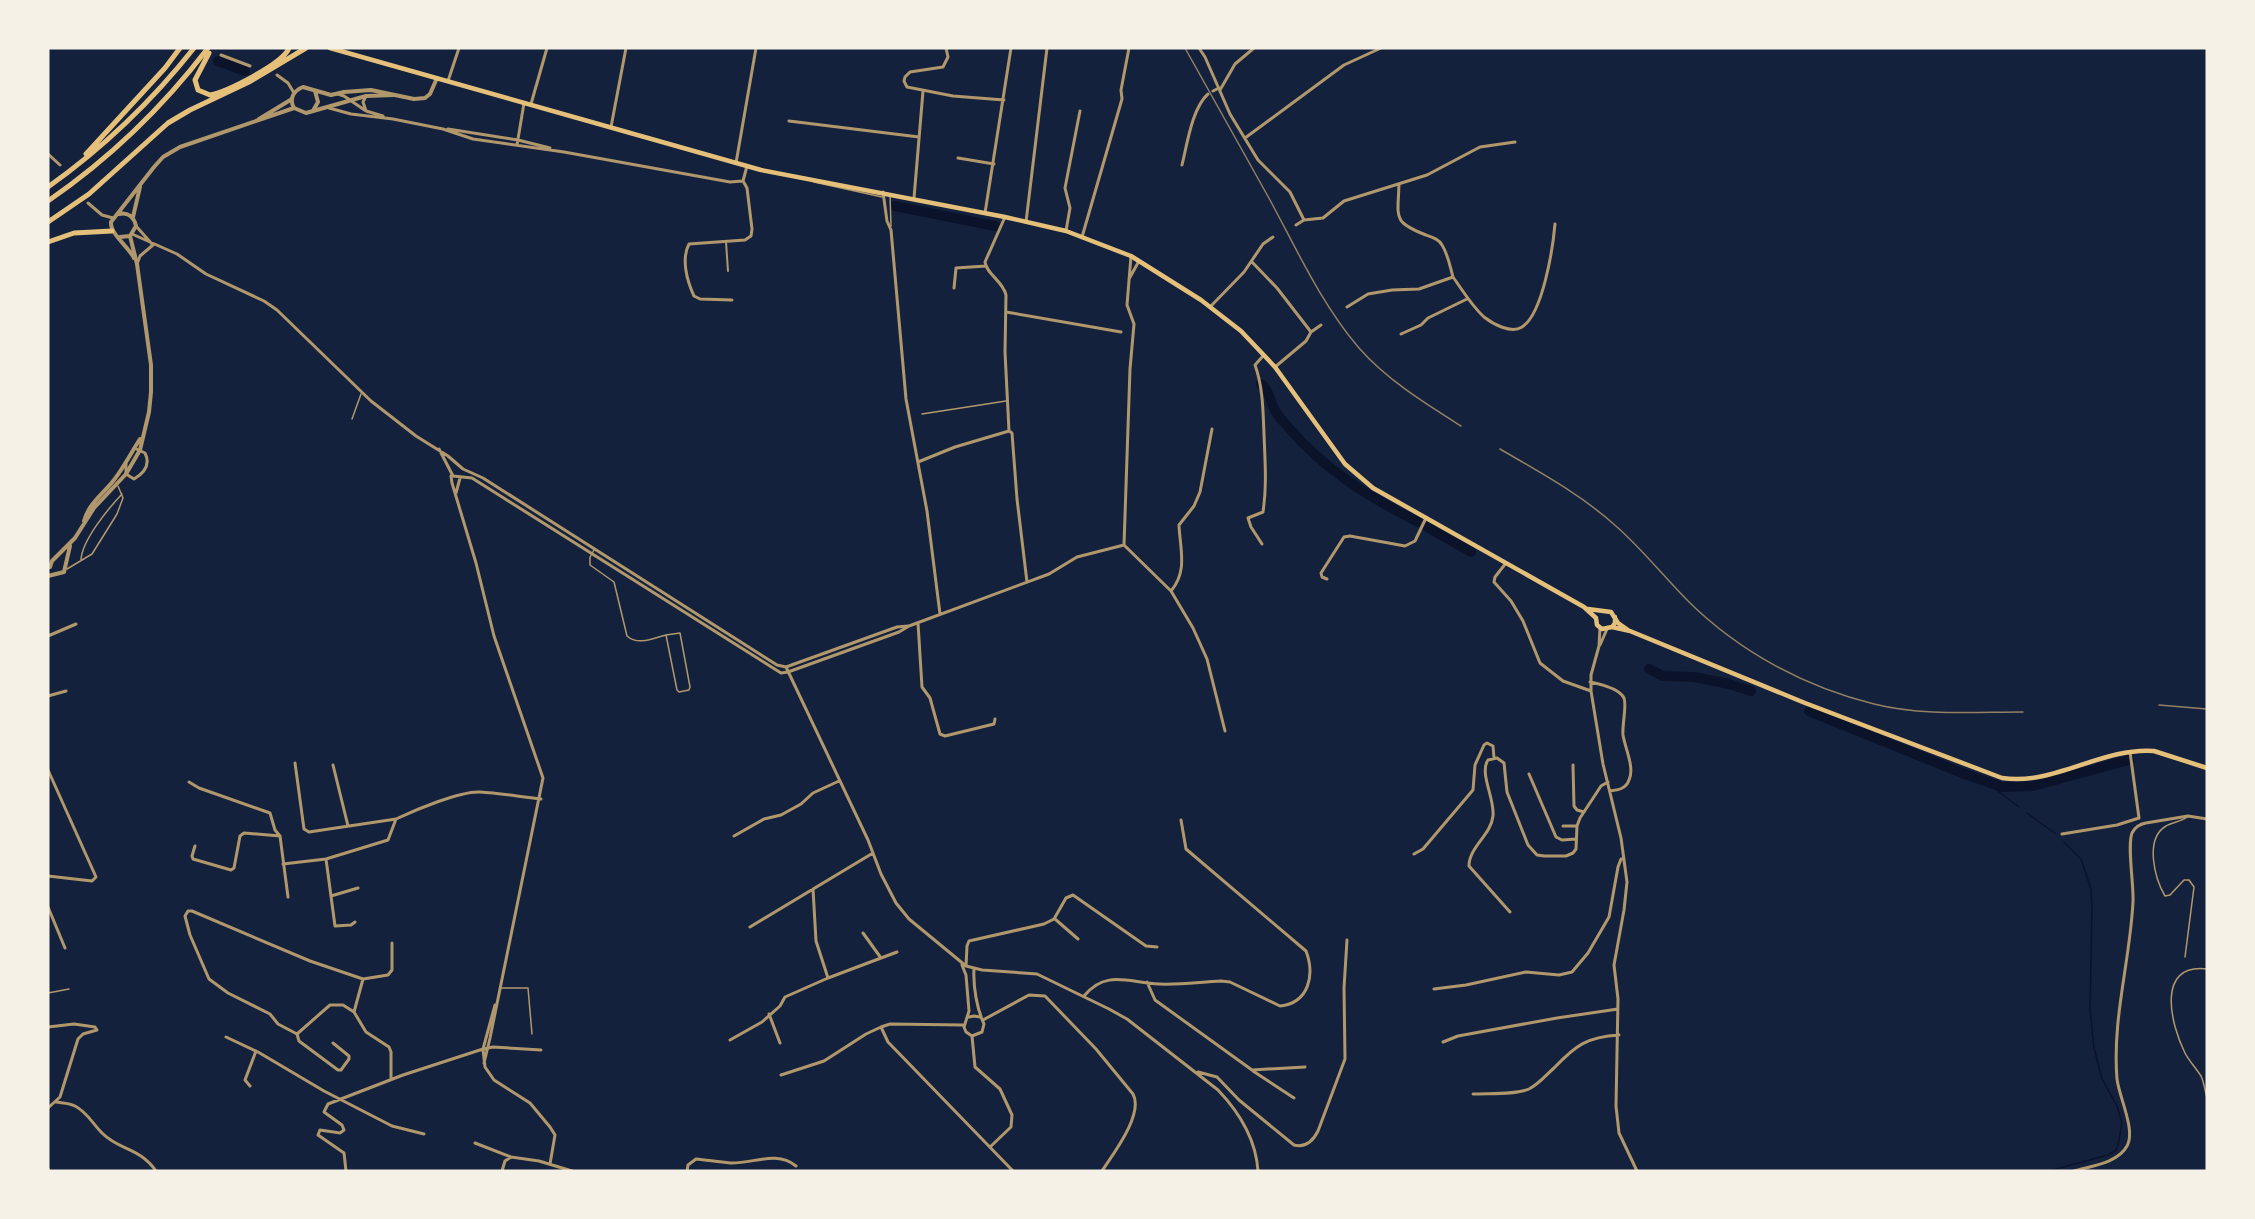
<svg xmlns="http://www.w3.org/2000/svg" width="2255" height="1219" font-family="Signika,sans-serif">
<style>
.lines{fill:none;stroke-linecap:round;stroke-linejoin:round}
.stream{stroke:#0b132b;stroke-width:1.5}
.river{stroke:#0b132b;stroke-width:10}
.service{stroke:#b1986c;stroke-width:1.5}
.pedestrian{stroke:#b1986c;stroke-width:2}
.minor{stroke:#b1986c;stroke-width:3}
.tertiary{stroke:#b1986c;stroke-width:4}
.secondary{stroke:#e5c07b;stroke-width:4.5}
.motorway{stroke:#e5c07b;stroke-width:5}
.rail{stroke:#918062;stroke-width:1.5}
</style>
<rect width="100%" height="100%" fill="#14213d"/>
<g class="lines">
<!-- stream -->
<path class="stream" d="M 1986,782 L 2019,807
M 2027,813 L 2056,834
M 2049,1171 L 2108,1155 L 2116,1150 L 2118,1145 L 2122,1123 L 2117,1106 L 2102,1079 L 2094,1048 L 2090,1009 L 2092,909 L 2091,889 L 2081,859 L 2064,842"/>
<!-- river -->
<path class="river" d="M 218,61 L 245,71
M 895,206 L 995,226
M 1261,384 C 1270,391 1270,403 1276,412 C 1279,417 1284,422 1288,427 C 1325,470 1367,496 1418,522
M 1427,527 L 1471,552
M 1649,669 L 1663,676 L 1694,677 L 1729,684 L 1751,691
M 1809,711 L 1962,773 L 2002,787 L 2033,786 L 2129,760"/>
<!-- service -->
<path class="service" d="M 814,182 L 882,197
M 890,195 L 891,226
M 922,414 L 1006,401
M 352,419 L 361,394
M 594,550 L 590,557 L 590,565 L 614,582 L 627,636 C 638,646 654,638 666,635 L 677,690 L 679,692 L 689,690 L 690,687 L 680,633 L 666,635
M 81,560 C 82,540 108,509 122,494
M 67,569 L 92,554 L 117,514 L 123,498 L 118,486
M 2185,957 L 2194,887 L 2189,880 L 2184,880 L 2170,895 L 2165,896 C 2155,879 2144,839 2166,826 C 2172,822 2181,822 2187,817
M 2207,969 C 2155,963 2171,1025 2185,1053 C 2189,1061 2196,1068 2201,1076 C 2204,1082 2205,1091 2207,1098
M 500,988 L 528,988 L 532,1034
M 48,993 L 69,989"/>
<!-- pedestrian -->
<path class="pedestrian" d="M 726,242 L 728,271"/>
<!-- minor -->
<path class="minor" d="M 946,48 L 948,57 L 943,67 L 910,72 L 905,77 L 904,81 L 907,87 L 953,96 L 1004,100
M 1199,48 L 1205,57 L 1230,114 L 1258,160 L 1290,192 L 1304,220
M 221,55 L 250,66
M 277,75 L 288,83 L 294,93
M 448,81 L 459,48
M 1220,90 L 1235,64 L 1254,48
M 1213,91 L 1219,88
M 338,94 L 344,96 L 366,111 L 383,116
M 531,104 L 547,48
M 329,108 L 351,114 L 393,119 L 443,129 L 473,139 L 564,152 L 730,182 L 743,181 L 747,166
M 366,111 L 363,102 L 366,96
M 789,121 L 919,137
M 611,127 L 626,48
M 448,129 L 518,140 L 550,148
M 1245,138 L 1344,65 L 1381,48
M 517,145 L 524,103
M 48,154 L 60,165
M 958,158 L 994,164
M 736,163 L 756,48
M 1182,165 C 1187,145 1192,108 1208,94
M 1399,184 C 1398,218 1392,222 1426,235 C 1432,237 1439,239 1442,245 C 1448,254 1450,267 1453,277
M 883,192 L 887,221 L 891,230 L 906,399 L 927,511 L 940,614
M 914,198 L 923,91
M 88,203 L 102,215 L 113,218
M 985,213 L 1011,48
M 1005,217 L 985,262 C 987,275 1003,281 1006,295 L 1005,352 L 1009,431 L 1012,433 L 1017,499 L 1027,582
M 1026,222 L 1047,48
M 1296,225 L 1304,220 L 1323,218 L 1344,201 L 1427,175 L 1480,147 L 1515,142
M 136,226 L 152,244
M 1066,231 L 1070,208 L 1065,188 L 1080,111
M 132,234 L 177,254 L 206,274 L 264,301 L 277,310 L 371,401 L 416,436 L 448,456 L 463,469 L 483,478 L 777,665 L 786,667 L 897,627 L 908,626
M 1082,237 L 1122,99 L 1121,90 L 1129,48
M 1252,262 L 1277,288 L 1311,332
M 137,264 L 140,256 L 153,245
M 1129,279 L 1139,261
M 954,288 L 956,268 L 986,266
M 732,300 L 700,299 L 694,296 C 687,281 681,259 689,244 L 745,240 L 751,236 L 752,229 L 747,188 L 743,181
M 1211,306 L 1244,272 L 1263,244 L 1273,237
M 1347,307 L 1368,294 L 1392,290 L 1419,289 L 1453,277 C 1463,291 1471,305 1484,317 C 1493,324 1511,334 1522,327 C 1543,314 1553,247 1555,224
M 1006,312 L 1121,332
M 1401,334 L 1421,325 L 1428,318 L 1467,299
M 1275,367 L 1306,341 L 1311,332 L 1321,325
M 439,449 L 453,476 L 472,478 L 781,673 L 788,672 L 899,632 L 909,626 L 1049,574 L 1077,557 L 1124,545 L 1171,591 L 1193,628 L 1207,659 L 1225,731
M 918,462 L 955,447 L 1009,431
M 126,464 L 126,474 L 134,479 C 144,473 151,465 145,453 L 134,448
M 451,476 L 452,483 L 476,563 L 494,636 L 543,778 L 490,1038 L 484,1063
M 456,493 L 460,478
M 1262,544 L 1251,527 L 1248,518 L 1263,512 C 1267,486 1265,461 1264,434 C 1263,411 1263,387 1255,365 L 1263,356
M 1124,545 L 1130,369 L 1134,324 L 1127,305 L 1131,256
M 1506,563 L 1495,577 L 1494,582 L 1511,601 L 1523,621 L 1540,663 L 1563,681 L 1591,691
M 1327,579 L 1322,577 L 1321,573 L 1344,537 L 1350,536 L 1405,546 L 1415,541 L 1426,518
M 1171,591 C 1188,571 1180,549 1179,525 L 1194,506 L 1200,492 L 1212,429
M 918,623 L 922,687 L 930,698 L 940,734 L 945,736 L 994,724 L 995,719
M 1600,627 L 1599,646 L 1591,675 L 1591,691 L 1603,764 L 1621,838 L 1627,882 L 1624,910 L 1614,965 L 1618,999 L 1616,1106 L 1619,1133 L 1637,1171
M 48,636 L 76,624
M 1600,645 L 1607,629
M 786,667 L 868,840 L 881,874 L 896,903 L 909,919 L 966,966 L 982,970 L 1037,974 L 1109,1009 L 1127,1019 L 1218,1090 C 1239,1112 1256,1140 1258,1171
M 1590,682 C 1600,684 1619,688 1624,698 C 1627,705 1622,725 1623,735 C 1625,748 1635,768 1629,780 C 1626,789 1618,790 1610,791
M 48,696 L 66,691
M 2130,752 L 2139,818
M 295,763 L 304,829 L 309,832 L 396,819
M 333,765 L 348,826
M 1573,765 L 1574,806 L 1577,810 L 1584,812
M 48,770 L 96,877 L 92,881 L 48,876
M 1529,774 L 1556,837 L 1562,840 L 1576,839
M 189,782 L 199,788 L 270,813 L 275,830 L 280,836 L 288,897
M 1563,826 L 1577,826
M 2062,834 L 2117,825 L 2139,818
M 734,836 L 764,819 L 781,815 L 801,804 L 813,793 L 839,781
M 195,846 L 192,856 L 193,859 L 231,870 L 234,868 L 240,836 L 244,833 L 280,836
M 1414,854 L 1423,849 L 1473,790 L 1475,765 L 1484,745 L 1487,743 L 1493,746 L 1494,758
M 326,859 L 335,926 L 351,925 L 355,922
M 283,864 L 326,859 L 388,840 L 396,819 C 415,810 460,791 480,792 C 500,793 521,797 541,799
M 813,889 L 816,941 L 828,978 L 897,952
M 331,896 L 358,888
M 48,907 L 65,948
M 1510,912 L 1469,866 C 1469,847 1491,835 1493,816 C 1495,799 1479,773 1488,760 L 1497,758 L 1504,763 L 1507,792 L 1528,845 L 1537,855 L 1544,856 L 1566,856 L 1573,853 L 1576,849 L 1577,826 L 1580,818 L 1601,786 L 1608,782
M 1055,919 L 1078,939
M 750,927 L 873,853
M 863,933 L 881,958
M 962,965 L 966,975 L 969,1011 L 964,1027 L 966,1032 L 972,1036 L 982,1032 L 984,1024 C 977,1009 973,987 974,969
M 966,966 L 967,946 L 969,941 L 1044,924 L 1054,919 L 1066,898 L 1073,895 L 1146,946 L 1157,947
M 363,979 L 354,1012 L 366,1032 L 389,1047 L 391,1052 L 391,1079
M 1147,982 L 1155,1000 L 1252,1070 L 1305,1067
M 1434,989 L 1466,985 L 1526,972 L 1559,975 L 1572,972 L 1588,953 L 1609,917 L 1618,867 L 1621,859 L 1624,859
M 1084,996 C 1106,969 1129,983 1159,984 C 1179,985 1200,982 1221,981 L 1230,982 L 1280,1006 C 1309,1003 1315,975 1306,951 L 1186,849 L 1181,820
M 495,1005 L 483,1049 L 485,1067 L 494,1080 L 530,1103 L 550,1127 L 555,1135 L 550,1164
M 354,1012 L 343,1005 L 330,1005 L 297,1034 L 278,1024 L 270,1014 L 228,993 L 209,979 L 190,935 L 185,916 L 188,911 L 192,911 L 310,961 L 363,979 L 388,975 L 392,970 L 392,943
M 769,1014 L 780,1043
M 969,1017 L 974,1016 L 980,1017
M 983,1020 L 1029,995 L 1045,996 L 1096,1049 L 1133,1094 C 1144,1114 1113,1154 1102,1171
M 48,1027 L 74,1024 L 95,1027 L 97,1030 L 83,1034 L 78,1039 L 60,1097 L 48,1108
M 881,1027 L 890,1024 L 963,1025
M 297,1034 L 299,1041 L 338,1070 L 341,1070 L 349,1059 L 349,1056 L 333,1043
M 972,1036 L 975,1067 L 1000,1089 L 1012,1115 L 1011,1127 L 990,1147
M 226,1037 L 258,1052 L 324,1091 L 392,1126 L 424,1134
M 730,1040 L 762,1022 L 780,1006 L 785,997 L 828,978
M 1443,1042 L 1458,1036 L 1557,1018 L 1618,1009
M 1253,1071 L 1294,1098
M 1198,1072 L 1217,1077 L 1239,1100 L 1294,1145 C 1306,1148 1313,1141 1318,1131 L 1345,1059 L 1344,988 L 1347,940
M 781,1075 L 824,1061 L 866,1034 L 881,1027 L 888,1042 L 1013,1171
M 250,1086 L 245,1080 L 256,1051
M 1473,1094 C 1488,1093 1516,1095 1529,1089 C 1539,1084 1546,1075 1554,1068 C 1576,1045 1587,1037 1619,1035
M 56,1102 C 62,1103 70,1103 75,1106 C 87,1112 93,1124 102,1133 C 120,1151 139,1147 156,1171
M 475,1143 L 511,1157 L 539,1161 L 572,1171
M 48,1169 L 49,1171
M 346,1171 L 344,1153 L 318,1135 L 320,1130 L 340,1133 L 344,1130 L 342,1125 L 324,1112 L 328,1104 L 403,1075 L 483,1049 L 493,1047 L 541,1050
M 502,1171 L 505,1161 L 511,1157
M 687,1171 L 688,1165 L 696,1159 C 707,1160 718,1162 730,1163 C 753,1164 776,1150 796,1166
M 2074,1171 C 2091,1166 2118,1163 2127,1146 C 2136,1130 2119,1097 2117,1079 C 2112,1019 2130,961 2133,902 C 2134,885 2127,846 2132,833 C 2135,827 2140,824 2146,823 L 2188,816 L 2207,819"/>
<!-- tertiary -->
<path class="tertiary" d="M 394,95 L 366,96 L 306,113 L 294,108 C 289,99 293,91 303,87 L 331,95 L 344,92 L 371,90 L 414,99 L 425,98 L 430,94 L 437,78
M 314,109 L 318,102 L 315,91
M 259,119 L 292,99
M 119,214 C 128,212 134,217 136,226 L 130,236 L 120,237
M 133,217 L 140,187
M 134,258 C 128,246 110,234 111,222 L 154,167 L 163,157 L 180,147 L 294,108
M 84,521 C 89,503 103,494 114,480 C 124,467 131,453 140,439
M 50,567 L 52,561 L 75,538 L 94,508 L 126,474 L 140,450 L 149,412 L 151,392 L 151,365 L 137,264 L 130,236
M 48,576 L 64,572 L 70,546"/>
<!-- secondary -->
<path class="secondary" d="M 330,48 L 761,170 L 1005,217 L 1066,231 L 1131,256 L 1201,300 L 1241,331 L 1275,367 L 1345,464 L 1373,488 L 1584,607 L 1596,618 L 1597,625 L 1602,629 L 1612,627 L 1615,623 L 1615,617
M 1588,609 L 1611,612 L 1618,623 L 1628,630
M 1612,627 L 1630,631 L 1805,703 L 2002,778 C 2054,786 2102,747 2154,751 L 2207,768"/>
<!-- motorway -->
<path class="motorway" d="M 209,53 L 195,80 L 198,90 L 210,95 C 226,92 283,64 289,48
M 86,154 L 165,68 L 180,48
M 48,187 C 103,148 152,101 194,48
M 48,201 C 109,159 163,107 208,48
M 48,222 L 89,194 L 168,123 L 190,110 L 249,82 L 306,48
M 48,242 L 74,233 L 112,231"/>
<!-- rail -->
<path class="rail" d="M 1185,48 C 1213,99 1242,149 1270,200 C 1297,250 1322,305 1359,348 C 1387,380 1426,404 1461,426
M 1500,449 C 1541,473 1582,495 1617,527 C 1643,550 1665,578 1689,602 C 1740,652 1805,687 1874,704 C 1922,716 1973,712 2023,712
M 2159,705 L 2207,709"/>
</g>
<!-- border -->
<rect width="2255" height="1219" fill="none" stroke="#f6f1e7" stroke-width="99"/>
</svg>
